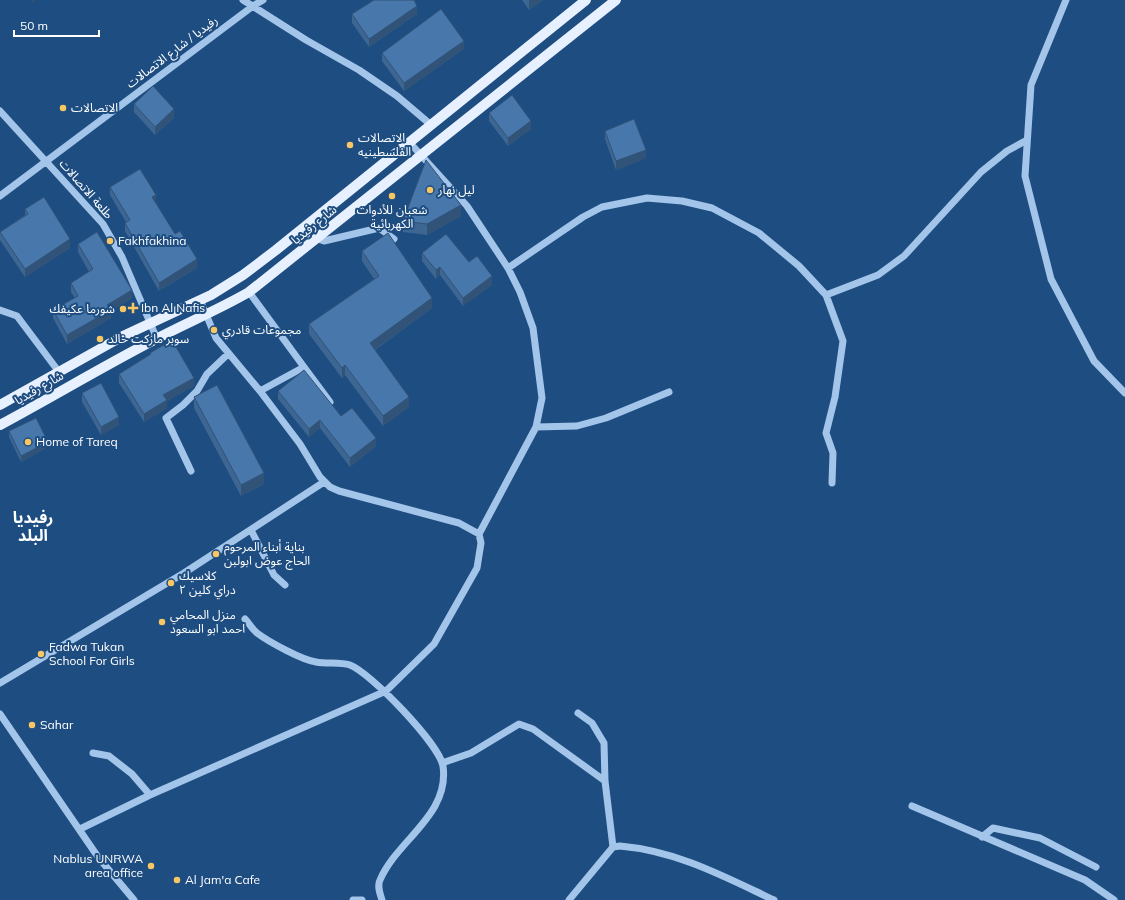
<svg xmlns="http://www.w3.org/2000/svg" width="1125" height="900" font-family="Mulish,'Noto Sans Arabic',sans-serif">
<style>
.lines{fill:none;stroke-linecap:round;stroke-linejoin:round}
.minor{stroke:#a3c5e9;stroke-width:7}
.major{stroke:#e6f0fe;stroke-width:10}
.wall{fill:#3d6693}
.shaded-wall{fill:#325378}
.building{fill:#4777ab;stroke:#325378}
.poi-dot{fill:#f8c763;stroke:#1e4d81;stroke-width:1.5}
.labels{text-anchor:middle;stroke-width:4;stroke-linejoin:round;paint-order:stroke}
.street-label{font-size:12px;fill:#fff;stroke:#1e4d81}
.poi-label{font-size:12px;fill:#fff;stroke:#1e4d81;text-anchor:start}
.district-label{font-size:16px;font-weight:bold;fill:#fff;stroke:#1e4d81}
</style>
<rect width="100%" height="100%" fill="#1e4d81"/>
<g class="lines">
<!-- minor -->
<path class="minor" d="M 243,0 L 306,40 L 359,70 L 397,96 L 430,124
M 1066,0 L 1031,85 L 1025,176 L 1051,279 L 1094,361 L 1125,393
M 0,111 L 103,224 L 122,257 L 157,339
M 409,142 L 467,206 L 508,268 L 520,292 L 533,328 L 542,398 L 536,427 L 479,534
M 0,196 L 253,6 L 263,0
M 318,239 L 324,241 L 379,228 L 394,239
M 508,268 L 583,217 L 602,207 L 647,198 L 682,201 L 712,208 L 759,233 L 799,266 L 826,295 L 843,341 L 835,397 L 826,433 L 833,453 L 832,483
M 249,292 L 304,367 L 260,391
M 826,295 L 878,275 L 904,256 L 981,172 L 1007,151 L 1027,140
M 0,310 L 17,316 L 59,372
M 304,367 L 330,402
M 536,427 L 577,426 L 606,418 L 669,392
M 191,471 L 166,418 L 183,405 L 197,391 L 207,374 L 228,354
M 251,530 L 274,575 L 285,585
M 245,619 C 249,623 252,629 257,633 C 269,642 302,660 316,662 C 327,664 340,662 350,665 C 371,673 439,744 443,766 C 450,815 397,840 380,880 C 377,886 380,894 382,900
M 0,683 L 184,573 L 324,482
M 578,713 L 592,723 L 604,743 L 605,781 L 613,847
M 0,714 L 98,857 L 134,900
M 93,753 L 109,756 L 132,774 L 150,795
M 442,763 L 471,753 L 519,724 L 533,729 L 605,781
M 912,806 L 1085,880 L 1114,900
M 80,829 L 150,795 L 386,691 L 434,644 L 477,568 L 481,543 L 479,534 L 459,523 L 339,491 L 330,487 L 320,477 L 300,444 L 260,391 L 216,338 L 200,300
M 982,837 L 993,828 L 1040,838 L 1096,867
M 353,900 L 362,900
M 569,900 L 613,847 L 620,846 C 677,851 723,876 774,900"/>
<!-- major -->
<path class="major" d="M 0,405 L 123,336 L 211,295 L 243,275 L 276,250 L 586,0
M 0,425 C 52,397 102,367 154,340 C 186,323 218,310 249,292 L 616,0"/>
</g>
<!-- wall -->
<path class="wall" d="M 522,0 L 543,0 L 529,10 Z
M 352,14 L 417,14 L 369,47 L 352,23 Z
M 464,49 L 404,91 L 382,61 L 382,53 Z
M 134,104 L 174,118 L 155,135 L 134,112 Z
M 489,113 L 531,129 L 508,146 L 489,121 Z
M 605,131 L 646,158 L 616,170 L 605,139 Z
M 110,187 L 156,203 L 175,234 L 197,268 L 159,291 L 125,231 L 125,223 L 126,222 L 110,195 Z
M 25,209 L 70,248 L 25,277 L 0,240 L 0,232 L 25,215 Z
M 461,216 L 427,235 L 403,232 L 403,221 Z
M 78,244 L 132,298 L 111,311 L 111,318 L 67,344 L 53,318 L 53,310 L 75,298 L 71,292 L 71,283 L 89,272 L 78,252 Z
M 362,251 L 432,308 L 375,350 L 409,407 L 383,426 L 345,375 L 342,378 L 309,334 L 309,324 L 374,279 L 362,261 Z
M 422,253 L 469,262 L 492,285 L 463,306 L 440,275 L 436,279 L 422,261 Z
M 150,353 L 194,386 L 167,401 L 167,408 L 144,422 L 119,383 L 119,374 L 150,355 Z
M 278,391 L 341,416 L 376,446 L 350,467 L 320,428 L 309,437 L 278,399 Z
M 82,393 L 119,425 L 101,435 L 82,402 Z
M 194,397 L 264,484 L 241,496 L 194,408 Z
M 9,431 L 48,447 L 21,462 L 9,437 Z"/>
<!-- shaded-wall -->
<path class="shaded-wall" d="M 32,0 L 36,0 L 32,3 Z
M 529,0 L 543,0 L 529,10 Z
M 417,6 L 417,14 L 369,47 L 369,39 Z
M 464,41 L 464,49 L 404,91 L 404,83 Z
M 174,109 L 174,118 L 155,135 L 155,127 Z
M 531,121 L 531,129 L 508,146 L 508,138 Z
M 646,150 L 646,158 L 616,170 L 616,161 Z
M 156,195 L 156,203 L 152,197 Z
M 461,205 L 461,216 L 427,235 L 427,224 Z
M 70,239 L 70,248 L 25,277 L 25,269 Z
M 197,259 L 197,268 L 159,291 L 159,283 Z
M 440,267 L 440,275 L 436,279 L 436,270 Z
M 492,276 L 492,285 L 463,306 L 463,298 Z
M 132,290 L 132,298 L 111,311 L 111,318 L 67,344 L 67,335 L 107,305 Z
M 432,298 L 432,308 L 370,353 L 370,343 Z
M 345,365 L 345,375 L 342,378 L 342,368 Z
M 194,378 L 194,386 L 167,401 L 167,408 L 144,422 L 144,414 L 163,395 Z
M 409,397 L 409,407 L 383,426 L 383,416 Z
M 119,417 L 119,425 L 101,435 L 101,427 Z
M 320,420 L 320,428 L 309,437 L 309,429 Z
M 376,438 L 376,446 L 350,467 L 350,458 Z
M 48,442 L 48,447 L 21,462 L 21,456 Z
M 264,473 L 264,484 L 241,496 L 241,485 Z"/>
<!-- building -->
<path class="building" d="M 374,0 L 414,0 L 417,6 L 369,39 L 352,14 Z
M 441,9 L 464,41 L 404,83 L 382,53 Z
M 153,86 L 174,109 L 155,127 L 134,104 Z
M 512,95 L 531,121 L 508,138 L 489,113 Z
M 634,119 L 646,150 L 616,161 L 605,131 Z
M 426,160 L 461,205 L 427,224 L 403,221 Z
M 140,169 L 156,195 L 152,197 L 175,234 L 180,231 L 197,259 L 159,283 L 125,223 L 130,220 L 110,187 Z
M 44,197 L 70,239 L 25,269 L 0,232 L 28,214 L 25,209 Z
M 97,232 L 132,290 L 107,305 L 111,310 L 67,335 L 53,310 L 78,296 L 71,283 L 93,269 L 78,244 Z
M 388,233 L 432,298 L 370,343 L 409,397 L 383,416 L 345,365 L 342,368 L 309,324 L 379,276 L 362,251 Z
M 446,234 L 469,262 L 477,256 L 492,276 L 463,298 L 440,267 L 436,270 L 422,253 Z
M 172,340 L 194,378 L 163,395 L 167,400 L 144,414 L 119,374 L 151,354 L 150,353 Z
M 304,370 L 341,416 L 352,408 L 376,438 L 350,458 L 320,420 L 309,429 L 278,391 Z
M 101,383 L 119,417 L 101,427 L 82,393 Z
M 217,385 L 264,473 L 241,485 L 194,397 Z
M 36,418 L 48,442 L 21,456 L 9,431 Z"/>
<!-- markers -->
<g class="poi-dot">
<circle cx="63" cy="108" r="4"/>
<circle cx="350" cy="145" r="4"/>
<circle cx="430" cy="190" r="4"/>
<circle cx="392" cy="196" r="4"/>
<circle cx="110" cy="241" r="4"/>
<path d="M131 302h4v4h4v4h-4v4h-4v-4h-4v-4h4z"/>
<circle cx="123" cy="309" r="4"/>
<circle cx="214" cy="330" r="4"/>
<circle cx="100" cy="339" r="4"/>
<circle cx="28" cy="442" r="4"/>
<circle cx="216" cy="554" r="4"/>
<circle cx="171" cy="583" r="4"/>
<circle cx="162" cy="622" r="4"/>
<circle cx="41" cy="654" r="4"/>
<circle cx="32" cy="725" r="4"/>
<circle cx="151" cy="866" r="4"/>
<circle cx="177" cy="880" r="4"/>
</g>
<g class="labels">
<!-- street labels -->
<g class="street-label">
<text transform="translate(172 52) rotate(-37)" y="4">رفيديا / شارع الاتصالات</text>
<text transform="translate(86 189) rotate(49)" y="4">طلعة الاتصالات</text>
<text transform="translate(314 225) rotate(-39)" y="4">شارع رفيديا</text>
<text transform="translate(39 388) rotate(-30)" y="4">شارع رفيديا</text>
</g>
<!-- poi labels -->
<g class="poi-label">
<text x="71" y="112">الاتصالات</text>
<text x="358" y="142">الاتصالات<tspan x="358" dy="14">الفلسطينيه</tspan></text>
<text x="438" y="194">ليل نهار</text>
<text x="392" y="214" text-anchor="middle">شعبان للأدوات<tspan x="392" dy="14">الكهربائية</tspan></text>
<text x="118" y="245">Fakhfakhina</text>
<text x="141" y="312">Ibn Al Nafis</text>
<text x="115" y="313" text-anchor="end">شورما عكيفك</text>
<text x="222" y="334">مجموعات قادري</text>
<text x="108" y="343">سوبر مارکت خالد</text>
<text x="36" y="446">Home of Tareq</text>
<text x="224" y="551">بناية أبناء المرحوم<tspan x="224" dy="14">الحاج عوض ابولبن</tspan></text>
<text x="179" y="580">كلاسيك<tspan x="179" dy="14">دراي كلين ٢</tspan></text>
<text x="170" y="619">منزل المحامي<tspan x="170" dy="14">احمد ابو السعود</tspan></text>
<text x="49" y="651">Fadwa Tukan<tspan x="49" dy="14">School For Girls</tspan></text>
<text x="40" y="729">Sahar</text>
<text x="143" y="863" text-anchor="end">Nablus UNRWA<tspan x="143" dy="14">area office</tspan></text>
<text x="185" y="884">Al Jam'a Cafe</text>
</g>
<!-- district labels -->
<g class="district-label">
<text x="33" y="523">رفيديا<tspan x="33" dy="18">البلد</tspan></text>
</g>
</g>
<!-- scale -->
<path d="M14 30v6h85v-6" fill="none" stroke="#ffffff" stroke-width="2"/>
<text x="20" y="30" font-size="12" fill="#ffffff" stroke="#1e4d81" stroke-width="3" paint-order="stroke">50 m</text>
</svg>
